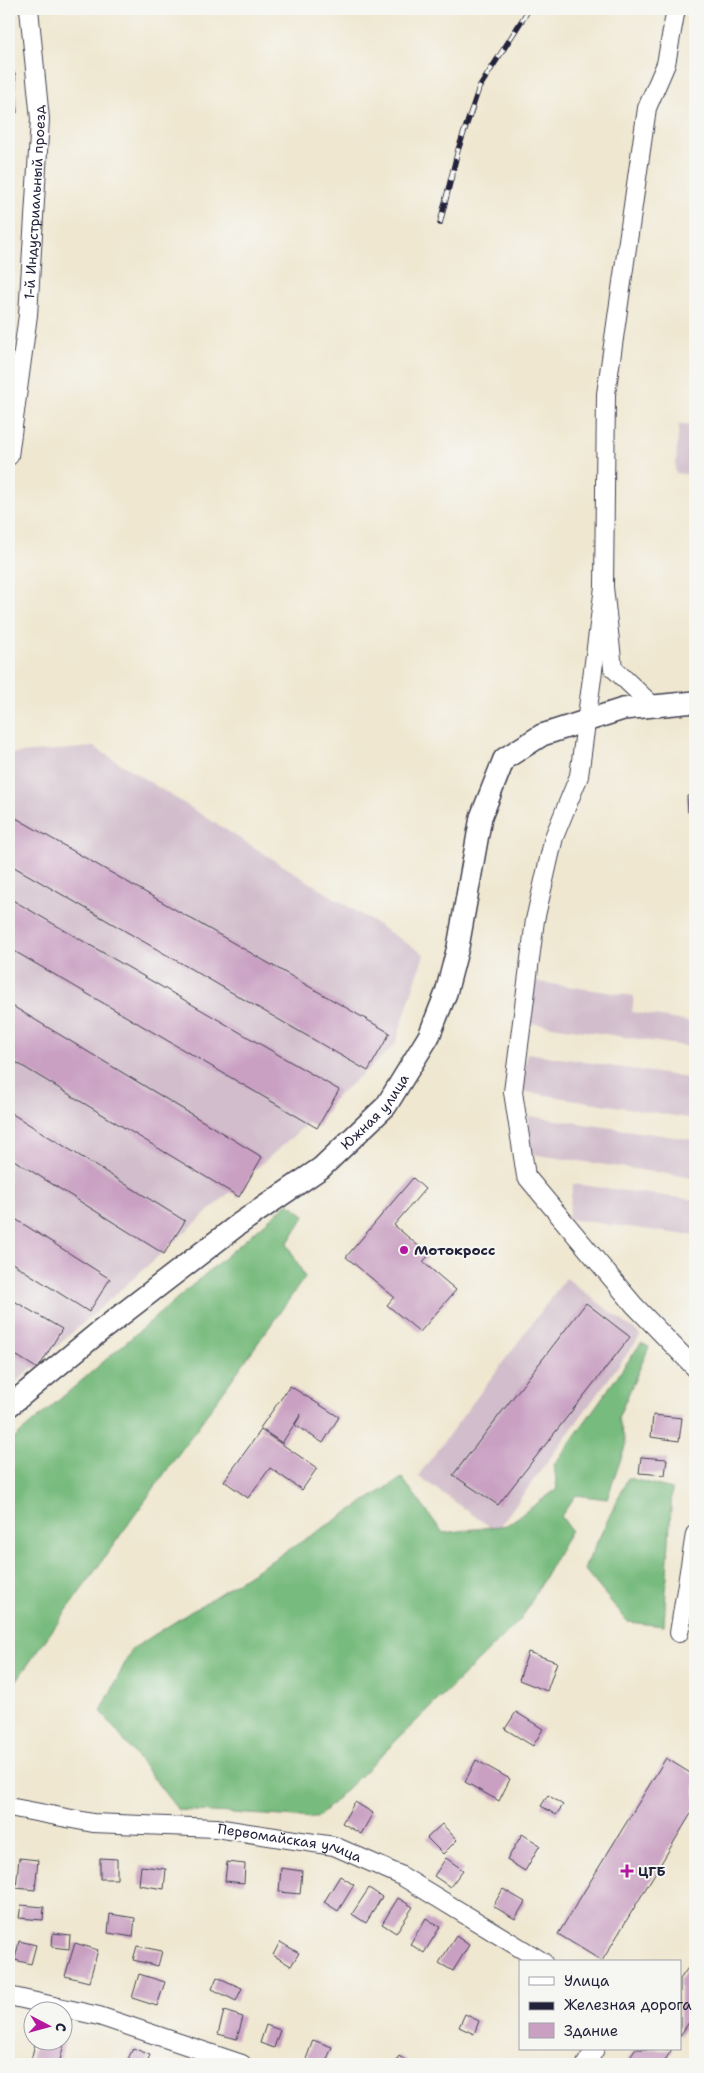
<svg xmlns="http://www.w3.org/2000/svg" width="704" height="2073" font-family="'Shantell Sans',sans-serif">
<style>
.industrial{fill:#d1bdcb}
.forest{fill:#78bb7e;stroke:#4d6e5c}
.building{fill:#c9a0c2}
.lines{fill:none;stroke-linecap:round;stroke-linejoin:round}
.minor-casing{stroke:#414051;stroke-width:20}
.tertiary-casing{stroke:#414051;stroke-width:24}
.minor{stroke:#fff;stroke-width:18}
.tertiary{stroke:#fff;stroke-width:21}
.rail-casing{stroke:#22223b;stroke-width:5.5}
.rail{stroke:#f6f6f2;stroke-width:4;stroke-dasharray:11;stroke-linecap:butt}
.poi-dot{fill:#b5179e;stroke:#f6f6f2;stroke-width:2}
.labels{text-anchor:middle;stroke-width:4;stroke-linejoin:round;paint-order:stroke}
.street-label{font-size:14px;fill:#22223b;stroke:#f6f6f2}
.poi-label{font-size:14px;font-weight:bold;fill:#22223b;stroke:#f6f6f2;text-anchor:start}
</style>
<rect width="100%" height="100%" fill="#f6f6f2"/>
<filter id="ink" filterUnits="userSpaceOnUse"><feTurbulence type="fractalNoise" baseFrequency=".02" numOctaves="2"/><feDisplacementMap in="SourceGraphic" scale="10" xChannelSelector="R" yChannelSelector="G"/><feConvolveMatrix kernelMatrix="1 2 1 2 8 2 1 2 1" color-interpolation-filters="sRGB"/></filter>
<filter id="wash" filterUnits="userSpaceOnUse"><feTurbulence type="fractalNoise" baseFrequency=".0096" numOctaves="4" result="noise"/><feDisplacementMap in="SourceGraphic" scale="20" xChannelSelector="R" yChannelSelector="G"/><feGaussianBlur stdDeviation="1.12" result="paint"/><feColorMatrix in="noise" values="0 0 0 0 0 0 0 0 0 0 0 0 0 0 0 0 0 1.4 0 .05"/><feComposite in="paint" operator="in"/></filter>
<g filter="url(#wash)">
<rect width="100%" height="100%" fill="#efe7d0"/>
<!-- industrial -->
<path class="industrial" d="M 679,424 L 695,425 L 695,475 L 675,473 Z
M 94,747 L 424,954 L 395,1045 L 9,1389 L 9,754 Z
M 531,981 L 634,996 L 632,1012 L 695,1023 L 691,1047 L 525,1022 Z
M 527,1053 L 695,1079 L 695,1119 L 521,1091 Z
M 529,1116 L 695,1140 L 695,1178 L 524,1153 Z
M 573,1184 L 695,1200 L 695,1236 L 568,1219 Z
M 566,1278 L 641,1335 L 496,1531 L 418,1476 Z"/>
<!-- forest -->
<path class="forest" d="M 288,1203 L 305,1215 L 287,1244 L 305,1277 L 9,1691 L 9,1443 Z
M 641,1343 L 649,1347 L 618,1418 L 626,1444 L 607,1499 L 576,1495 L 561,1516 L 571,1530 L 522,1618 L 317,1818 L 178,1810 L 101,1711 L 132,1649 L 402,1478 L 443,1533 L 507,1525 L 557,1489 L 554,1465 Z
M 628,1478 L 672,1489 L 664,1626 L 628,1622 L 584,1569 Z"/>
<g id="blocks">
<!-- building -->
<path class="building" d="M 15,73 L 17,113 L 9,113 L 9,74 Z
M 695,795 L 695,812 L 688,812 L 687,796 Z
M 9,814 L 390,1033 L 368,1071 L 9,864 Z
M 9,898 L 339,1090 L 317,1128 L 9,948 Z
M 9,1004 L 262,1157 L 239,1197 L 9,1058 Z
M 9,1112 L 185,1221 L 164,1254 L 9,1157 Z
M 413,1178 L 425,1189 L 394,1225 L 429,1255 L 423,1262 L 456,1290 L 420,1332 L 387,1305 L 394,1297 L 346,1257 Z
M 9,1215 L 110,1279 L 89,1312 L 9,1261 Z
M 9,1298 L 62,1329 L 38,1369 L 9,1351 Z
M 586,1303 L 630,1337 L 498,1505 L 453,1475 Z
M 290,1386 L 339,1417 L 323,1443 L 295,1425 L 301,1414 L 282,1443 L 260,1428 Z
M 653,1415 L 682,1418 L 679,1441 L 651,1437 Z
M 261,1430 L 317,1468 L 302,1490 L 270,1468 L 248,1498 L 224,1481 Z
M 641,1457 L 667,1459 L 665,1475 L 639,1473 Z
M 528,1652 L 557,1662 L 547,1691 L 519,1680 Z
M 516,1712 L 543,1729 L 533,1746 L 505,1729 Z
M 666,1758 L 695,1776 L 695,1807 L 602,1961 L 558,1934 Z
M 476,1760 L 510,1779 L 499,1801 L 465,1782 Z
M 548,1795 L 563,1805 L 556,1815 L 541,1806 Z
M 355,1802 L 373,1813 L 361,1834 L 342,1823 Z
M 442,1824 L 457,1840 L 443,1854 L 427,1838 Z
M 522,1834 L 540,1845 L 525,1871 L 507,1860 Z
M 19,1858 L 38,1860 L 35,1890 L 16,1888 Z
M 100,1858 L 117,1859 L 117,1879 L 100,1879 Z
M 446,1858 L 463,1870 L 450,1887 L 434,1876 Z
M 227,1862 L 245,1864 L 244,1883 L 225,1881 Z
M 141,1866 L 166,1869 L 164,1889 L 139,1885 Z
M 281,1868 L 302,1871 L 300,1894 L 279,1892 Z
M 340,1876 L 354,1885 L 338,1911 L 324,1902 Z
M 369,1888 L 382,1897 L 366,1923 L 352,1914 Z
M 503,1889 L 525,1902 L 515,1919 L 493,1906 Z
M 398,1898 L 413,1907 L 396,1933 L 382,1924 Z
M 21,1905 L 44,1907 L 43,1920 L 19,1918 Z
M 110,1914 L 135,1918 L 133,1937 L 108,1933 Z
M 426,1918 L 440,1927 L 424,1953 L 410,1944 Z
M 53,1933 L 70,1935 L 69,1949 L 52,1947 Z
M 456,1936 L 469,1945 L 453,1971 L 439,1963 Z
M 19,1941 L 36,1945 L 31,1964 L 15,1960 Z
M 280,1942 L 299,1953 L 291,1966 L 273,1955 Z
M 75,1943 L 98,1950 L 89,1982 L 65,1976 Z
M 137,1946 L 162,1951 L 158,1966 L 133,1960 Z
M 695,1958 L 695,2013 L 680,2036 L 680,1979 Z
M 139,1974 L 165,1982 L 157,2006 L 132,1998 Z
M 217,1977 L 242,1988 L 236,2001 L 212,1989 Z
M 224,2011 L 243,2017 L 237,2039 L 218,2034 Z
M 465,2014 L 479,2021 L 474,2034 L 459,2027 Z
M 62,2022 L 69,2024 L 59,2064 L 30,2064 L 36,2040 L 62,2040 Z
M 266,2025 L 280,2030 L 274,2048 L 260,2043 Z
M 313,2040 L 332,2047 L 325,2064 L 305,2062 Z
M 133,2048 L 150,2055 L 146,2064 L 126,2064 Z
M 635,2049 L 672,2049 L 663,2064 L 625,2064 Z
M 399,2056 L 412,2064 L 394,2064 Z"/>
</g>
</g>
<g filter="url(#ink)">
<use href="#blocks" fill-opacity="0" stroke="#414051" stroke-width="1"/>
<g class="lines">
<defs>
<g id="minor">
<path id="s1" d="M 9,456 L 28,315 L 40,119 L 29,9"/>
<path d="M 604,587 L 579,776 L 554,837 L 535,920 L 513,1092 L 526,1176 L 634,1305 L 695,1368"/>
<path d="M 652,705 L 613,668 L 604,587 L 606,394 L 647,108 L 666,64 L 676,9"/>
<path d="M 679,1633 L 695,1534"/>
<path id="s2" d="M 9,1807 L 93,1823 L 216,1828 L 334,1846 L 400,1875 L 543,1962"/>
<path d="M 9,1996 L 99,2016 L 242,2064"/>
<path d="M 586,2064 L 595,2049"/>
</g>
<g id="tertiary">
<path id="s3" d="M 9,1406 L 99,1332 L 239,1224 L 321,1168 L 386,1106 L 429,1036 L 446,993 L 458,947 L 481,817 L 504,759 L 542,735 L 623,709 L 695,702"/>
</g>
</defs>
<!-- minor casing -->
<use href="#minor" class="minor-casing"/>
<!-- tertiary casing -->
<use href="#tertiary" class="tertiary-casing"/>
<!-- minor -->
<use href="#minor" class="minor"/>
<!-- tertiary -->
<use href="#tertiary" class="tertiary"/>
<defs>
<path id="rail" d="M 440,223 L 458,150 L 479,88 L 529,9"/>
</defs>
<!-- rail casing -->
<use href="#rail" class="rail-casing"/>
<!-- rail -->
<use href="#rail" class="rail"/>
</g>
</g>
<!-- markers -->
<g class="poi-dot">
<circle cx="404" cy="1250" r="5"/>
<path d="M624.5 1863.5h5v5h5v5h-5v5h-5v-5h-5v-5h5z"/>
</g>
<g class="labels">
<!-- street labels -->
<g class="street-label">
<text dy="5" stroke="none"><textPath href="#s1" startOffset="255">1-й Индустриальный проезд</textPath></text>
<text dy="5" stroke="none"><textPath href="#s3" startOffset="471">Южная улица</textPath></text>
<text dy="5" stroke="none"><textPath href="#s2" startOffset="284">Первомайская улица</textPath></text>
</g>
<!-- poi labels -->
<g class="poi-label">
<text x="414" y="1255">Мотокросс</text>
<text x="638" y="1876">ЦГБ</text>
</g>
</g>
<!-- margin -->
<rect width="704" height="2073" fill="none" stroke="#f6f6f2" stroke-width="30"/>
<!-- legend -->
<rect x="519" y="1960" width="162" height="90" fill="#f6f6f2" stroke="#a1a1a9"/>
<rect x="529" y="1977" width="25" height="8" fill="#ffffff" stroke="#a1a1a9"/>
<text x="564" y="1986" font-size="15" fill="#22223b">Улица</text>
<rect x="529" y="2002" width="25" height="8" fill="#22223b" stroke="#a1a1a9"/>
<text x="564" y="2010" font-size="15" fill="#22223b">Железная дорога</text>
<rect x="529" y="2023" width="25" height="15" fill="#c9a0c2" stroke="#a1a1a9"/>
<text x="564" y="2036" font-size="15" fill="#22223b">Здание</text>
<!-- north arrow -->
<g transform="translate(48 2026) rotate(96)"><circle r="24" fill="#f6f6f2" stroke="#a1a1a9"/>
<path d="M0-4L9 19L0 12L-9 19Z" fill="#b5179e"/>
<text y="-8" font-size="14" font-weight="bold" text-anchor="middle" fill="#22223b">С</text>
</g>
</svg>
